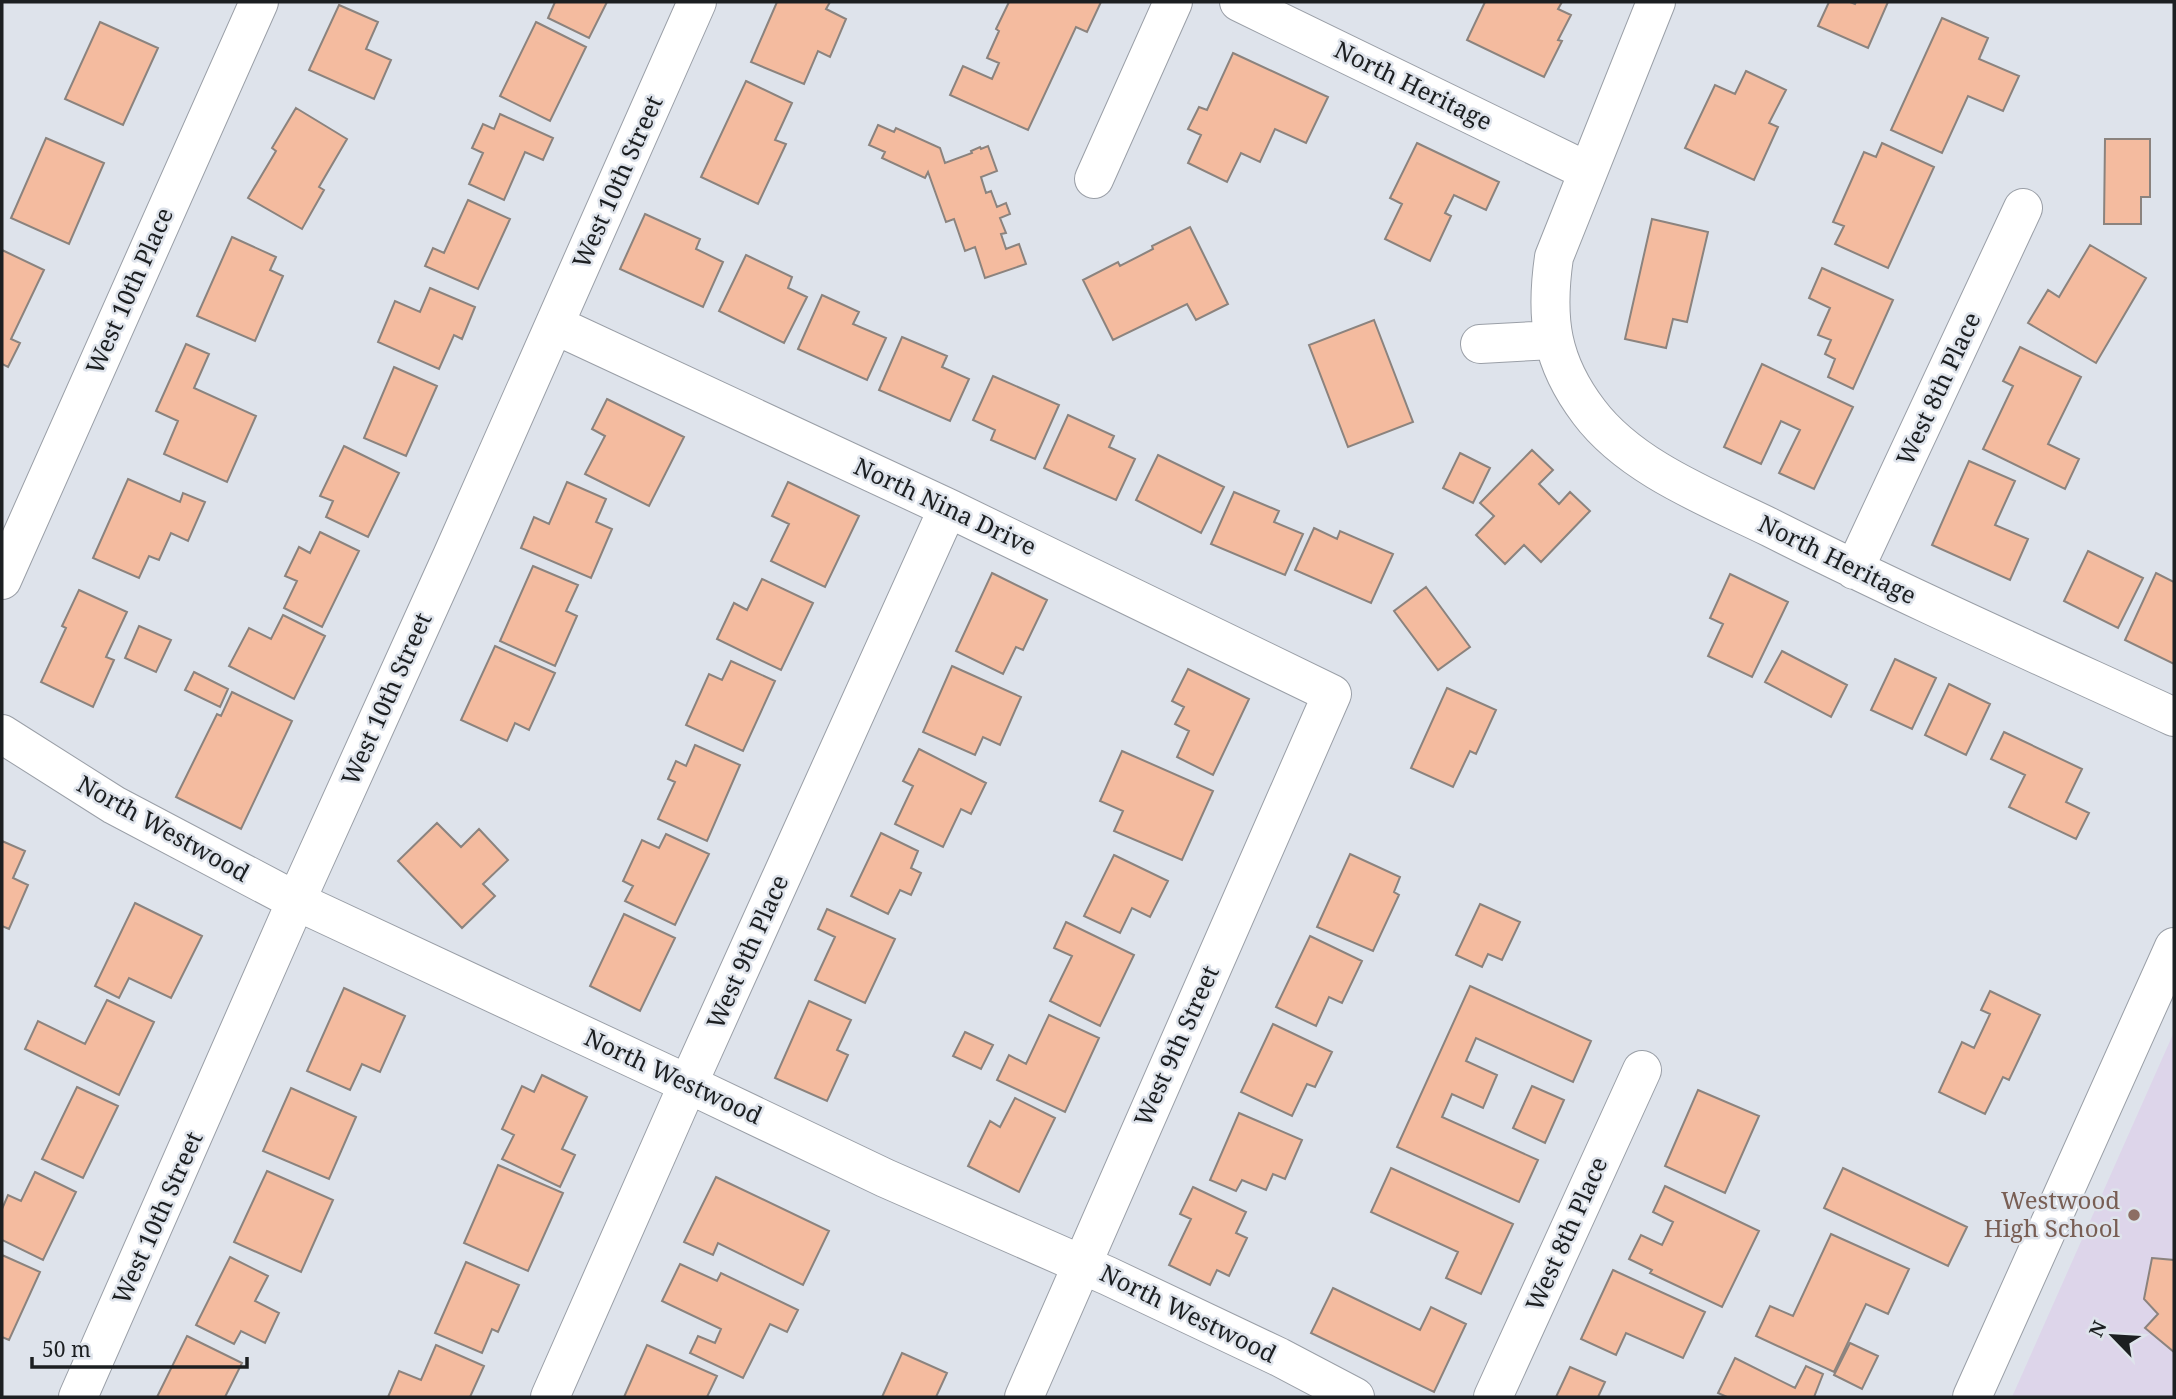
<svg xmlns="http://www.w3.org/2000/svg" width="2176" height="1399" font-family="'Noto Serif',serif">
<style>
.education{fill:#ddd5ea}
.building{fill:#f4bb9f;stroke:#8b837e;stroke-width:2}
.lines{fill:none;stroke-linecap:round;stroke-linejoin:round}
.minor-casing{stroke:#9a9fa7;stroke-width:40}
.major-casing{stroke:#9a9fa7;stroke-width:40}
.minor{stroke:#fff;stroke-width:38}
.major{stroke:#fff;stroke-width:38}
.education-dot{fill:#8d6e63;stroke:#dee3eb;stroke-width:2.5}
.labels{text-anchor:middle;stroke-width:5;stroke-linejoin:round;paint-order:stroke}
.street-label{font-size:24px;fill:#1c1f21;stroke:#dee3eb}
.education-label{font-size:24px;fill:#785e54;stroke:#dee3eb;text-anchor:end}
</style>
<rect width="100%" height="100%" fill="#dee3eb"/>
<!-- education -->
<path class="education" d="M 2174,1032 L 2174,1397 L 2012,1397 Z"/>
<!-- building -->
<path class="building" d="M 555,2 L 607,2 L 589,38 L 548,18 Z
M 777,2 L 830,2 L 826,9 L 846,19 L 830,57 L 818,51 L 804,84 L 751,62 Z
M 1009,2 L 1101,2 L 1087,32 L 1076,27 L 1028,130 L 950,95 L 963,66 L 992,79 L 999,63 L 987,58 L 999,31 L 996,29 Z
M 1485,2 L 1562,2 L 1558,9 L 1571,15 L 1558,40 L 1562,41 L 1544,77 L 1467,40 Z
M 1829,2 L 1850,2 L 1855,4 L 1856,2 L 1888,2 L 1868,48 L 1818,26 Z
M 339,5 L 378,22 L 366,49 L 391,60 L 374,99 L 309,70 Z
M 1942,18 L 1988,38 L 1979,59 L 2019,76 L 2003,111 L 1968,96 L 1942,153 L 1891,130 Z
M 100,22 L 158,48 L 123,125 L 65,99 Z
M 536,22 L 586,47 L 550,121 L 500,96 Z
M 1233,53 L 1328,97 L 1306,143 L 1275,129 L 1260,162 L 1241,153 L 1227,182 L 1188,163 L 1201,135 L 1188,129 L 1199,107 L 1207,110 Z
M 1746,71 L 1786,90 L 1769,123 L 1778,127 L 1754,180 L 1685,148 L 1715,85 L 1735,94 Z
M 746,81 L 792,103 L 775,140 L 786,144 L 758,204 L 701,177 Z
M 296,108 L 347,139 L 319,187 L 324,190 L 302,229 L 248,198 L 276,151 L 272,148 Z
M 500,114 L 553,138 L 543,160 L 525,152 L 504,200 L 469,184 L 483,153 L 472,148 L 483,124 L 494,129 Z
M 878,125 L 894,132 L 896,128 L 940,148 L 945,163 L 972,153 L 971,151 L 980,147 L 981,149 L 988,146 L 997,171 L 981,177 L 986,193 L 991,191 L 997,207 L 1006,203 L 1010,214 L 1000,218 L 1006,233 L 1001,234 L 1006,249 L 1019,244 L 1026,264 L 985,278 L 975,247 L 965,251 L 954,219 L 946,222 L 928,172 L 925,178 L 882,158 L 885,152 L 869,145 Z
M 46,138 L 104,163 L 69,244 L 11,218 Z
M 2105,139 L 2150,139 L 2150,197 L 2141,197 L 2141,224 L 2104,224 Z
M 1417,143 L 1499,182 L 1486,210 L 1454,195 L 1445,213 L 1451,216 L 1430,261 L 1385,239 L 1402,204 L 1390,198 Z
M 1882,143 L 1934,167 L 1888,268 L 1835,244 L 1844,226 L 1833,222 L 1864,152 L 1876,157 Z
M 468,200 L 510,219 L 478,289 L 425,266 L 433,248 L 444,253 Z
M 645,214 L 700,239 L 696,249 L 723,262 L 703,307 L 620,269 Z
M 1652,219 L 1708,232 L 1687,322 L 1673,319 L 1666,348 L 1625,339 Z
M 1190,227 L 1228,304 L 1196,320 L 1187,304 L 1113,340 L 1083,280 L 1118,262 L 1120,266 L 1153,249 L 1152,246 Z
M 232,237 L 276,257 L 270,270 L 283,276 L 255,341 L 197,316 Z
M 2090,245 L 2146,278 L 2096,363 L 2028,323 L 2048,290 L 2059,297 Z
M 2,250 L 44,270 L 11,339 L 20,343 L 8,367 L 2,364 Z
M 746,255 L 792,277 L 788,288 L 807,297 L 784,343 L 719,311 Z
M 1822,268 L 1893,300 L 1853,389 L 1828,377 L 1835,359 L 1825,354 L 1831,340 L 1818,335 L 1830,308 L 1809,298 Z
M 430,288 L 475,307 L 462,339 L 454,335 L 439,369 L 378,342 L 395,301 L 420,312 Z
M 822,295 L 859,312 L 853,324 L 886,338 L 867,380 L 798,349 Z
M 1374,320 L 1413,422 L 1348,447 L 1309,345 Z
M 902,337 L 947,356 L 942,367 L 969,379 L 950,421 L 879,390 Z
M 186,344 L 209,354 L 194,388 L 256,416 L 227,482 L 164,454 L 178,421 L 156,411 Z
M 2020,347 L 2081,377 L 2048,444 L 2079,459 L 2065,489 L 1983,449 L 2013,386 L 2003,381 Z
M 1762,364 L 1853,407 L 1814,489 L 1779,473 L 1800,430 L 1781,421 L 1761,464 L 1724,447 Z
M 394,367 L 437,386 L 406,456 L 364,438 Z
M 993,376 L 1059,405 L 1035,459 L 991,440 L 995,430 L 973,420 Z
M 607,399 L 684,437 L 649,506 L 585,474 L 605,436 L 592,429 Z
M 1068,415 L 1114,436 L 1109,447 L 1135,459 L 1116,500 L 1044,468 Z
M 344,446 L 399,473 L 368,537 L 326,517 L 333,501 L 320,496 Z
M 1532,450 L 1553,470 L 1539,484 L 1559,504 L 1570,492 L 1590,511 L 1541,562 L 1524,545 L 1505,564 L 1476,535 L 1494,516 L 1480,503 Z
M 1460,453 L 1490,468 L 1473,503 L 1443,488 Z
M 1158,455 L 1224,487 L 1201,533 L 1136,500 Z
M 1969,461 L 2015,481 L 1995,525 L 2028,539 L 2010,580 L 1932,545 Z
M 128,479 L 180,502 L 183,493 L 205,502 L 188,541 L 171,533 L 159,560 L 149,556 L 139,578 L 93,558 Z
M 567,482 L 606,499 L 596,522 L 612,529 L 591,578 L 521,548 L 534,517 L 549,524 Z
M 788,482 L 859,516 L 825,587 L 771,561 L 789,524 L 772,516 Z
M 1234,492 L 1279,511 L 1274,522 L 1303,534 L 1285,575 L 1211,544 Z
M 1314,528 L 1337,539 L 1340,531 L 1393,554 L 1371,603 L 1295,570 Z
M 320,532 L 359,551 L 322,627 L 284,608 L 297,581 L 285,576 L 299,547 L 310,553 Z
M 2088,551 L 2143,578 L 2118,628 L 2064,601 Z
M 533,566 L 578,585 L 566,611 L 577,616 L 555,666 L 500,641 Z
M 992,573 L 1047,600 L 1023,650 L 1016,647 L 1003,674 L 956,651 Z
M 2156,573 L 2174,582 L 2174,664 L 2125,640 Z
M 1730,574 L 1788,602 L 1752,677 L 1708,656 L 1723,624 L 1710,618 Z
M 762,579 L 813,603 L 781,670 L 717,639 L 734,603 L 747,610 Z
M 1426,587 L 1470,647 L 1438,670 L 1394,611 Z
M 79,590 L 127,612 L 106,657 L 114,660 L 93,707 L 41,682 L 66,628 L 62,626 Z
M 283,615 L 325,636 L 294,699 L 229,666 L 249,628 L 271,639 Z
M 139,626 L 171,640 L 156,672 L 125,658 Z
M 495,646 L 555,673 L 529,730 L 515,723 L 507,741 L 461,720 Z
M 1782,651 L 1847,685 L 1831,717 L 1765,682 Z
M 1895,659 L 1936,678 L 1912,729 L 1871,710 Z
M 731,661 L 775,681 L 743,751 L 686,725 L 709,674 L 722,680 Z
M 952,666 L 1021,697 L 1000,745 L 983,737 L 975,755 L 923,732 Z
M 1188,669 L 1249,699 L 1213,775 L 1177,757 L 1189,731 L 1175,724 L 1184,707 L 1172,701 Z
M 194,672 L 228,689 L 220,707 L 185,690 Z
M 1949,684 L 1990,704 L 1966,755 L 1925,735 Z
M 1447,688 L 1496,710 L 1476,754 L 1470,751 L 1453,787 L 1411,768 Z
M 232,692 L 292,721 L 241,829 L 176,797 L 217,714 L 221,716 Z
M 2004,732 L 2082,769 L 2066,802 L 2089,813 L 2076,839 L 2009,807 L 2025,775 L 1991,759 Z
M 695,745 L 740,765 L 707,841 L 658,819 L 675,782 L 668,779 L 676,761 L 686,766 Z
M 919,749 L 986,783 L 971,814 L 961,809 L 943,847 L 895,824 L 913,786 L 903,781 Z
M 1122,751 L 1213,791 L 1182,860 L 1114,831 L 1123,811 L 1100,801 Z
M 437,823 L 461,847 L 479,829 L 508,860 L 483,884 L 495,896 L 462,928 L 398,861 Z
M 881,833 L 918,851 L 911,868 L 921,873 L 911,895 L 900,890 L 888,914 L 851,896 Z
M 666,834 L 709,854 L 675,925 L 625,901 L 633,886 L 623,881 L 642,840 L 659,848 Z
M 2,841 L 25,851 L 13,878 L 28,885 L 9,929 L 2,926 Z
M 1350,854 L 1400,877 L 1394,892 L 1399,895 L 1373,951 L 1317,927 Z
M 1114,855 L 1168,881 L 1150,917 L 1132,908 L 1120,933 L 1084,916 Z
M 135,903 L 202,936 L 171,998 L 129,978 L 119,998 L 95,986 Z
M 1480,904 L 1520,922 L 1502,960 L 1488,954 L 1482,967 L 1456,955 Z
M 827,909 L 895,939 L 865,1003 L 815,980 L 835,937 L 818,929 Z
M 624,914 L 675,938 L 640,1011 L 590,986 Z
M 1066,922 L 1134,955 L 1100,1026 L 1050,1001 L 1072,956 L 1054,948 Z
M 1310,936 L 1362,961 L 1342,1003 L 1329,997 L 1316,1026 L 1276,1007 Z
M 1470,986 L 1591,1041 L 1573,1082 L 1476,1038 L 1466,1061 L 1497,1075 L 1483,1108 L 1452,1094 L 1442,1117 L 1538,1160 L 1519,1202 L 1397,1147 Z
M 344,988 L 405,1016 L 380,1072 L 362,1064 L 350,1090 L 307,1071 Z
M 1990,991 L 2040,1015 L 2009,1080 L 2003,1077 L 1985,1114 L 1939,1092 L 1962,1042 L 1974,1048 L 1990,1014 L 1981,1010 Z
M 107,1000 L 154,1022 L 119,1095 L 25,1049 L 38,1021 L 85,1044 Z
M 809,1001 L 851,1020 L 837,1050 L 848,1055 L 827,1101 L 775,1078 Z
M 1049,1015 L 1099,1038 L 1065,1112 L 997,1080 L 1009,1055 L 1026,1064 Z
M 1273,1024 L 1332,1052 L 1315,1087 L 1307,1084 L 1292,1116 L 1241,1092 Z
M 965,1032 L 993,1045 L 981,1069 L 953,1056 Z
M 542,1075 L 587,1097 L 562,1149 L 575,1155 L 560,1187 L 502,1159 L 514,1135 L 502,1129 L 522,1086 L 534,1092 Z
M 1532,1086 L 1564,1100 L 1545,1143 L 1513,1128 Z
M 77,1087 L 118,1106 L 83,1178 L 42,1159 Z
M 291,1088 L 356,1117 L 329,1179 L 263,1151 Z
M 1698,1090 L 1759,1116 L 1725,1193 L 1665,1166 Z
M 1015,1098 L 1055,1118 L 1019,1192 L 968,1166 L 990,1121 L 1000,1127 Z
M 1239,1113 L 1302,1140 L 1285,1179 L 1273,1174 L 1266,1190 L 1242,1180 L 1236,1191 L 1210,1180 Z
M 498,1165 L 563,1193 L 528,1271 L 464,1243 Z
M 1391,1168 L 1513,1224 L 1481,1294 L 1446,1278 L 1458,1252 L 1371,1212 Z
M 1843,1168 L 1967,1227 L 1948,1266 L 1824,1208 Z
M 267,1171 L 333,1200 L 301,1272 L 234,1242 Z
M 35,1172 L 76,1192 L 43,1260 L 2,1240 L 2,1209 L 8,1195 L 21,1201 Z
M 716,1177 L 829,1231 L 803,1285 L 718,1243 L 713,1255 L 684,1242 Z
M 1665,1186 L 1759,1231 L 1722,1307 L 1650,1273 L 1652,1270 L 1629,1259 L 1641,1235 L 1662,1245 L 1673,1222 L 1653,1212 Z
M 1193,1187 L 1246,1212 L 1236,1233 L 1247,1238 L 1229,1276 L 1217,1270 L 1210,1285 L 1169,1265 L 1191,1219 L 1180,1214 Z
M 1831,1234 L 1909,1269 L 1888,1314 L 1866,1304 L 1834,1372 L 1756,1336 L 1770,1306 L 1793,1316 Z
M 2,1255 L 40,1272 L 9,1340 L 2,1337 Z
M 230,1257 L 268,1276 L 255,1301 L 279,1313 L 265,1343 L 241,1331 L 234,1344 L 196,1325 Z
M 2152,1258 L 2174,1260 L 2174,1352 L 2145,1328 L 2158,1314 L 2144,1299 Z
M 466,1262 L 519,1285 L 498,1332 L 492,1329 L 482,1353 L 435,1333 Z
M 680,1264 L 717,1281 L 721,1273 L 798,1310 L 787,1332 L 770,1324 L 743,1378 L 690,1353 L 698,1336 L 715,1343 L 721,1329 L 662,1301 Z
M 1613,1270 L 1705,1312 L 1683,1358 L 1626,1333 L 1616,1355 L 1581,1339 Z
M 1333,1288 L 1420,1330 L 1431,1307 L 1466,1324 L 1434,1392 L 1311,1333 Z
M 187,1336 L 242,1363 L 225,1397 L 157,1397 Z
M 1850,1343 L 1878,1356 L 1862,1389 L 1834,1375 Z
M 436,1345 L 484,1366 L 470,1397 L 388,1397 L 399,1371 L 421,1380 Z
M 647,1345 L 717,1376 L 707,1397 L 624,1397 Z
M 902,1353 L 947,1373 L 936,1397 L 882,1397 Z
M 1735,1358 L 1795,1388 L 1806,1366 L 1823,1374 L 1814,1397 L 1727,1397 L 1718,1393 Z
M 1570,1367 L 1605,1382 L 1598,1397 L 1556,1397 Z"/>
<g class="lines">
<defs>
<path id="minor" d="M 1239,2 L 1587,171
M 1656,2 L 1554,257 C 1545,319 1551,362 1589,412 C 1631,468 1710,498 1771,528 C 1904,595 2039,655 2174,717
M 1094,179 L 1173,2
M 555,325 L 948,508 L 1332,694 L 1024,1397
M 1480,344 L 1553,340
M 1854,570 L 2023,208
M 2,580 L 259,2
M 2,734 L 114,805 L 296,901 L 688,1084 L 885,1178 L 1108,1276 L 1279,1357 L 1355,1397
M 78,1397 L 296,901 L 452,556 L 697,2
M 550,1397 L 688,1084 L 948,508
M 1493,1397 L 1642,1070"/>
<path id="major" d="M 1972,1397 L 2174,947"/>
</defs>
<!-- minor casing -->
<use href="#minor" class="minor-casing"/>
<!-- major casing -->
<use href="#major" class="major-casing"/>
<!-- minor -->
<use href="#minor" class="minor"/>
<!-- major -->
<use href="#major" class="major"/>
</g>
<!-- markers -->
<circle class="education-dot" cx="2134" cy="1215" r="7"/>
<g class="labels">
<!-- street labels -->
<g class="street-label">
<text transform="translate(1413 86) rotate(26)" y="8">North Heritage</text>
<text transform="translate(618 182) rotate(-66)" y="8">West 10th Street</text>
<text transform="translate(130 291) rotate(-66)" y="8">West 10th Place</text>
<text transform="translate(1939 389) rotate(-65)" y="8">West 8th Place</text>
<text transform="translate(945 507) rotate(25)" y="8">North Nina Drive</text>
<text transform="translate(1837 560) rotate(26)" y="8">North Heritage</text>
<text transform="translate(387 699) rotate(-66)" y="8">West 10th Street</text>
<text transform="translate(163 829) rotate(29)" y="8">North Westwood</text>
<text transform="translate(748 952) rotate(-66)" y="8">West 9th Place</text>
<text transform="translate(1177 1046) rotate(-66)" y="8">West 9th Street</text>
<text transform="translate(673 1077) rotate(25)" y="8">North Westwood</text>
<text transform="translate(158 1218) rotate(-66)" y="8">West 10th Street</text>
<text transform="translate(1567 1234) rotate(-66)" y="8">West 8th Place</text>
<text transform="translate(1188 1314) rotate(26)" y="8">North Westwood</text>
</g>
<!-- education labels -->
<g class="education-label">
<text x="2120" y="1209">Westwood<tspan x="2120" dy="28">High School</tspan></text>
</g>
</g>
<!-- border -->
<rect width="2176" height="1399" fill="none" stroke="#1c1f21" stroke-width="7"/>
<!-- north arrow -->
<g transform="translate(2113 1336) rotate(295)" stroke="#dee3eb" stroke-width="5" paint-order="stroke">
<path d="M0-5L12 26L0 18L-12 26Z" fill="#1c1f21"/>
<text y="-10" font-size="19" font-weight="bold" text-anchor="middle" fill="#1c1f21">N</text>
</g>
<!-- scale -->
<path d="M32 1357v10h215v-10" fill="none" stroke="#1c1f21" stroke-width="3.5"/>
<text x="42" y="1357" font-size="21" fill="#1c1f21" stroke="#dee3eb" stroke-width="5" paint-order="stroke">50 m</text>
</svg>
